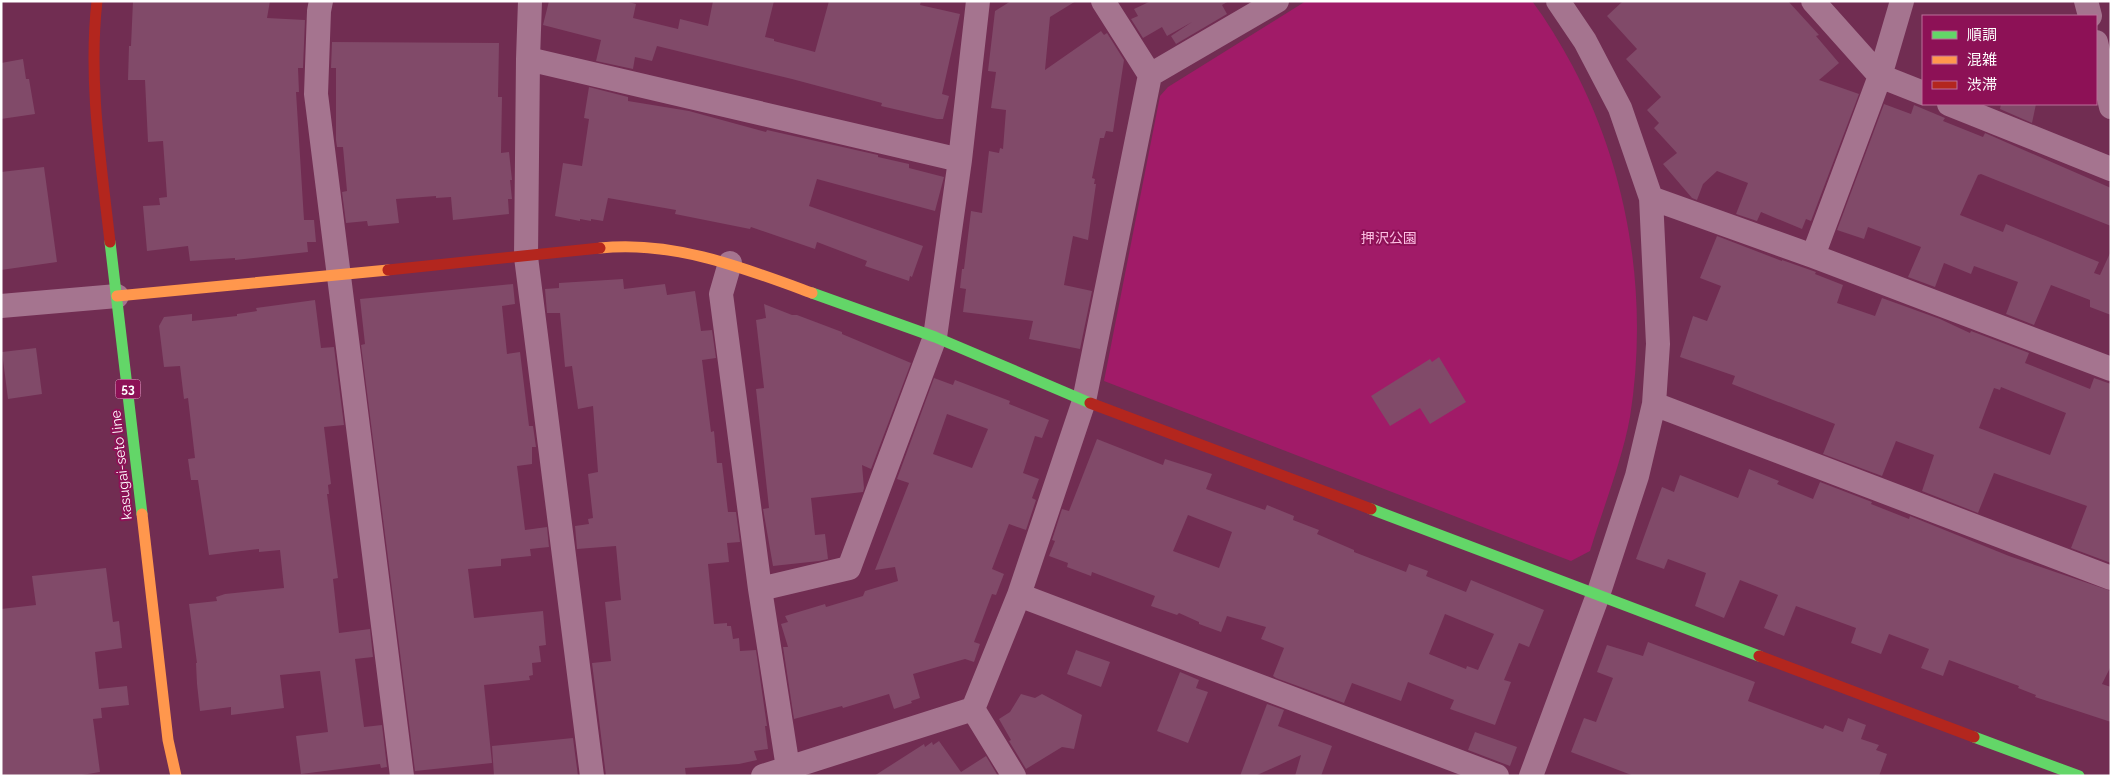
<svg xmlns="http://www.w3.org/2000/svg" width="2112" height="777" font-family="Raleway,'Noto Sans JP',sans-serif">
<style>
.green{fill:#a11b68}
.building{fill:#814a69;fill-rule:evenodd}
.lines{fill:none;stroke-linecap:round;stroke-linejoin:round}
.street{stroke:#a5748f;stroke-width:24}
.fast{stroke:#63d668;stroke-width:11}
.slow{stroke:#ff974d;stroke-width:11}
.jam{stroke:#b3261e;stroke-width:11}
.labels{text-anchor:middle;stroke-width:4;stroke-linejoin:round;paint-order:stroke}
.shield{fill:#8d1156;stroke:#ddb8cc;stroke-width:1}
.shield-label{font-size:12px;font-weight:bold;fill:#fff}
.park-label{font-size:14px;fill:#fdc0e3;stroke:#8d1156}
.street-label{font-size:14px;fill:#fff;stroke:#8d1156}
</style>
<rect width="100%" height="100%" fill="#712d52"/>
<!-- green -->
<path class="green" d="M 1306,1 L 1532,1 C 1547,21 1560,43 1572,65 C 1629,172 1649,297 1630,417 C 1622,461 1603,508 1590,551 L 1571,561 L 1104,381 L 1160,96 L 1168,87 Z"/>
<!-- building -->
<path class="building" d="M 133,1 L 270,1 L 267,18 L 305,20 L 303,68 L 298,68 L 299,92 L 296,92 L 304,220 L 314,220 L 316,242 L 307,242 L 308,252 L 235,260 L 235,258 L 190,261 L 188,246 L 147,251 L 143,206 L 160,205 L 159,198 L 167,197 L 163,141 L 148,142 L 145,80 L 128,80 L 129,46 L 131,46 Z
M 549,1 L 625,1 L 636,4 L 633,18 L 678,29 L 680,19 L 708,26 L 713,1 L 774,1 L 765,37 L 774,39 L 774,41 L 815,52 L 829,1 L 921,1 L 920,5 L 960,14 L 942,94 L 949,96 L 943,119 L 937,119 L 881,106 L 882,103 L 792,79 L 657,46 L 652,61 L 635,57 L 633,69 L 596,61 L 601,40 L 543,25 Z
M 1011,1 L 1076,1 L 1050,17 L 1045,70 L 1101,31 L 1104,35 L 1107,33 L 1124,60 L 1113,132 L 1106,131 L 1104,138 L 1100,138 L 1092,178 L 1095,179 L 1094,184 L 1096,184 L 1088,240 L 1073,236 L 1064,285 L 1092,291 L 1080,349 L 1029,339 L 1033,321 L 963,312 L 966,289 L 960,288 L 962,269 L 964,269 L 971,211 L 982,213 L 989,151 L 999,153 L 1000,148 L 1003,149 L 1006,110 L 991,108 L 996,72 L 988,71 L 995,11 Z
M 1151,1 L 1229,1 L 1222,5 L 1227,14 L 1176,44 L 1171,36 L 1192,22 L 1167,36 L 1162,27 L 1143,38 L 1131,19 L 1138,16 L 1134,9 Z
M 1623,1 L 1788,1 L 1819,35 L 1816,36 L 1839,63 L 1819,80 L 1859,94 L 1811,221 L 1806,219 L 1802,229 L 1761,212 L 1757,221 L 1736,214 L 1748,183 L 1717,171 L 1703,184 L 1697,200 L 1692,198 L 1663,164 L 1677,153 L 1654,128 L 1659,123 L 1647,110 L 1661,97 L 1626,59 L 1637,49 L 1607,16 Z
M 332,42 L 499,43 L 498,97 L 502,97 L 501,153 L 509,152 L 512,180 L 510,180 L 512,199 L 508,199 L 509,214 L 453,220 L 451,197 L 436,198 L 436,196 L 396,199 L 399,223 L 368,226 L 367,221 L 346,223 L 342,192 L 347,191 L 343,147 L 337,147 L 336,140 L 336,68 L 331,68 Z
M 23,59 L 26,79 L 29,79 L 35,114 L 1,119 L 1,63 Z
M 589,87 L 628,97 L 628,101 L 689,111 L 766,132 L 767,130 L 878,155 L 878,157 L 909,164 L 909,168 L 944,177 L 935,211 L 817,179 L 809,206 L 923,246 L 912,277 L 910,276 L 909,281 L 865,266 L 867,261 L 817,242 L 815,249 L 751,227 L 750,229 L 675,214 L 676,210 L 608,198 L 603,221 L 591,219 L 591,221 L 580,219 L 580,221 L 555,216 L 563,163 L 582,166 L 589,119 L 584,118 Z
M 1884,104 L 1911,114 L 1914,105 L 1945,118 L 1943,121 L 1983,137 L 1985,133 L 2111,188 L 2111,226 L 1981,174 L 1978,175 L 1960,215 L 2003,232 L 2006,224 L 2099,262 L 2094,273 L 2100,275 L 2111,251 L 2111,315 L 2090,307 L 2090,300 L 2051,285 L 2034,325 L 2006,314 L 2018,282 L 1974,266 L 1971,274 L 1944,263 L 1935,287 L 1908,277 L 1921,247 L 1868,227 L 1864,239 L 1837,230 Z
M 2001,104 L 2036,104 L 2032,123 L 2000,109 Z
M 44,167 L 57,262 L 1,270 L 1,172 Z
M 1717,236 L 1782,261 L 1782,260 L 1816,272 L 1815,274 L 1843,285 L 1837,303 L 1875,316 L 1882,298 L 1940,319 L 1970,333 L 1971,331 L 2024,351 L 2029,353 L 2025,363 L 2090,389 L 2094,378 L 2111,384 L 2111,563 L 2071,548 L 2087,506 L 1994,473 L 1978,513 L 1922,491 L 1934,455 L 1896,441 L 1882,476 L 1823,454 L 1835,424 L 1732,384 L 1735,376 L 1680,357 L 1693,316 L 1707,321 L 1721,286 L 1700,278 ZM 2001,387 L 2066,413 L 2050,455 L 1979,428 L 1994,388 L 2000,390 Z
M 623,279 L 624,289 L 665,284 L 667,295 L 695,291 L 701,331 L 712,330 L 716,358 L 702,360 L 711,432 L 714,431 L 717,463 L 722,463 L 728,512 L 736,512 L 740,542 L 727,543 L 729,562 L 708,564 L 714,624 L 727,623 L 727,626 L 731,626 L 733,639 L 739,638 L 740,651 L 756,650 L 767,726 L 765,726 L 768,749 L 754,751 L 757,760 L 739,764 L 685,768 L 686,776 L 606,776 L 592,663 L 611,661 L 605,602 L 621,600 L 616,546 L 577,549 L 575,526 L 589,524 L 588,519 L 593,518 L 588,474 L 598,472 L 593,406 L 578,409 L 572,366 L 565,367 L 560,313 L 547,313 L 545,289 L 559,288 L 559,283 Z
M 513,284 L 515,304 L 502,306 L 507,354 L 520,352 L 529,426 L 533,426 L 536,447 L 532,447 L 532,464 L 517,466 L 525,530 L 547,527 L 549,547 L 530,549 L 531,556 L 501,559 L 501,566 L 468,569 L 474,618 L 543,611 L 546,645 L 539,646 L 541,662 L 532,663 L 533,675 L 529,676 L 530,680 L 484,685 L 492,763 L 415,771 L 361,345 L 365,344 L 360,299 Z
M 315,300 L 321,348 L 334,347 L 344,425 L 324,427 L 331,484 L 328,485 L 329,494 L 327,494 L 338,578 L 333,579 L 339,633 L 370,629 L 373,657 L 355,659 L 364,727 L 382,725 L 387,767 L 381,768 L 380,764 L 301,774 L 296,736 L 328,732 L 320,671 L 280,675 L 284,708 L 231,715 L 231,707 L 200,711 L 197,684 L 196,663 L 197,663 L 189,604 L 217,601 L 216,597 L 225,594 L 284,588 L 280,550 L 259,552 L 259,549 L 209,555 L 198,480 L 191,480 L 188,459 L 195,458 L 188,398 L 184,399 L 180,366 L 164,367 L 159,326 L 164,317 L 192,314 L 192,321 L 237,316 L 237,314 L 257,311 L 256,308 Z
M 764,304 L 792,315 L 797,315 L 842,332 L 842,334 L 911,363 L 871,469 L 862,465 L 864,488 L 863,492 L 811,498 L 815,535 L 825,534 L 828,559 L 819,561 L 773,566 L 763,509 L 769,508 L 756,389 L 764,388 L 756,320 L 766,318 Z
M 36,348 L 42,394 L 8,399 L 2,352 Z
M 1439,357 L 1466,402 L 1430,424 L 1420,408 L 1390,426 L 1371,396 L 1430,359 L 1432,362 Z
M 934,378 L 953,385 L 955,380 L 1010,401 L 1009,404 L 1049,420 L 1042,438 L 1035,436 L 1023,473 L 1039,479 L 1032,498 L 1036,500 L 1026,530 L 1009,524 L 992,569 L 1004,574 L 996,595 L 992,594 L 974,642 L 980,644 L 974,662 L 965,659 L 913,674 L 920,698 L 911,701 L 912,703 L 894,709 L 889,694 L 843,708 L 842,706 L 794,719 L 783,647 L 788,647 L 781,624 L 788,622 L 785,616 L 825,604 L 826,607 L 863,596 L 865,591 L 898,581 L 895,567 L 875,570 L 909,483 L 897,479 ZM 947,414 L 988,429 L 972,468 L 933,454 Z
M 1097,439 L 1163,465 L 1165,459 L 1212,474 L 1206,489 L 1265,510 L 1267,505 L 1294,516 L 1293,520 L 1319,530 L 1317,534 L 1354,550 L 1354,552 L 1406,572 L 1409,564 L 1428,571 L 1426,576 L 1466,592 L 1471,580 L 1544,610 L 1529,647 L 1519,643 L 1504,680 L 1511,682 L 1495,725 L 1450,709 L 1454,700 L 1408,682 L 1401,701 L 1352,683 L 1344,703 L 1276,678 L 1273,676 L 1284,648 L 1261,639 L 1266,627 L 1227,616 L 1221,632 L 1199,624 L 1199,622 L 1179,613 L 1177,615 L 1151,606 L 1155,596 L 1092,572 L 1091,576 L 1067,567 L 1068,563 L 1049,556 L 1055,541 L 1052,540 L 1062,509 L 1069,511 ZM 1188,515 L 1232,532 L 1219,568 L 1173,551 ZM 1445,614 L 1494,634 L 1478,670 L 1467,666 L 1466,669 L 1429,654 Z
M 1749,469 L 1779,481 L 1777,484 L 1813,499 L 1820,482 L 1872,502 L 1871,504 L 1909,519 L 1910,516 L 2009,556 L 2111,591 L 2111,666 L 2102,684 L 2111,687 L 2111,722 L 2035,697 L 2036,695 L 2018,688 L 2019,686 L 1949,660 L 1943,676 L 1921,668 L 1929,649 L 1889,634 L 1881,654 L 1851,643 L 1856,628 L 1796,606 L 1784,636 L 1764,628 L 1778,595 L 1740,580 L 1724,618 L 1695,606 L 1706,573 L 1668,559 L 1664,569 L 1636,559 L 1662,487 L 1674,492 L 1680,475 L 1738,498 Z
M 106,568 L 113,622 L 119,621 L 122,648 L 95,652 L 99,689 L 127,686 L 129,705 L 101,708 L 102,718 L 93,719 L 100,772 L 76,776 L 1,776 L 1,609 L 36,605 L 32,576 Z
M 1648,642 L 1755,682 L 1748,701 L 1823,729 L 1825,725 L 1843,732 L 1848,718 L 1866,725 L 1861,739 L 1879,745 L 1876,750 L 1887,754 L 1879,776 L 1634,776 L 1571,752 L 1584,718 L 1596,722 L 1613,678 L 1597,672 L 1607,645 L 1643,656 Z
M 1076,650 L 1110,662 L 1101,687 L 1067,674 Z
M 1180,672 L 1199,680 L 1196,688 L 1208,692 L 1188,743 L 1157,731 Z
M 1021,694 L 1035,698 L 1042,694 L 1082,715 L 1074,749 L 1062,747 L 1026,769 L 1009,741 L 1011,740 L 999,719 L 1010,712 Z
M 1267,704 L 1284,710 L 1278,726 L 1332,746 L 1321,776 L 1295,776 L 1301,755 L 1255,776 L 1240,776 Z
M 1475,732 L 1517,747 L 1510,766 L 1468,750 Z
M 573,738 L 578,776 L 494,776 L 492,746 Z
M 939,741 L 961,772 L 986,756 L 998,776 L 874,776 L 924,744 L 925,747 L 932,742 L 933,745 Z"/>
<g class="lines">
<!-- street -->
<path class="street" d="M 321,1 L 319,11 L 316,94 L 402,776
M 530,1 L 528,59 L 526,257 L 592,776
M 1813,1 L 1880,76 L 1923,93
M 2086,1 L 2090,16
M 2096,42 L 2111,107
M 528,59 L 960,160
M 1150,75 L 1277,1
M 1949,104 L 2111,169
M 1651,198 L 1813,256 L 2111,369
M 1813,256 L 1880,76 L 1902,1
M 730,263 L 721,294 L 760,589 L 788,768 L 793,776
M 1,306 L 117,296
M 1654,404 L 2111,578
M 760,589 L 849,568 L 935,337 L 960,160 L 978,1
M 1019,595 L 1497,776
M 973,709 L 1014,776
M 763,776 L 973,709 L 1019,595 L 1084,401 L 1150,75 L 1103,1
M 1531,776 L 1598,595 L 1637,476 L 1654,404 L 1658,344 L 1651,198 L 1620,108 L 1585,41 L 1558,1"/>
<!-- fast -->
<path class="fast" d="M 110,242 L 142,514
M 812,293 L 935,337 L 1090,403
M 1371,509 L 1759,656
M 1974,737 L 2079,776"/>
<!-- slow -->
<path class="slow" d="M 600,248 C 673,240 744,268 812,293
M 117,296 L 388,270
M 142,514 L 168,740 L 176,776"/>
<!-- jam -->
<path class="jam" d="M 97,1 C 88,81 101,162 110,242
M 388,270 L 600,248
M 1090,403 L 1371,509
M 1759,656 L 1974,737"/>
</g>
<g class="labels">
<!-- shield labels -->
<rect class="shield" x="115.5" y="379.5" width="25" height="19" rx="4"/>
<g class="shield-label">
<text x="128" y="393">53</text>
</g>
<!-- park labels -->
<g class="park-label">
<text x="1389" y="243">押沢公園</text>
</g>
<!-- street labels -->
<g class="street-label">
<text transform="translate(121 465) rotate(-96)" y="5">kasugai-seto line</text>
</g>
</g>
<!-- border -->
<rect width="2112" height="777" fill="none" stroke="#ffffff" stroke-width="5"/>
<!-- legend -->
<rect x="1922" y="15" width="175" height="90" fill="#8d1156" stroke="#bb709a"/>
<rect x="1932" y="31" width="25" height="8" fill="#63d668" stroke="#bb709a"/>
<text x="1967" y="40" font-size="15" fill="#ffffff">順調</text>
<rect x="1932" y="56" width="25" height="8" fill="#ff974d" stroke="#bb709a"/>
<text x="1967" y="65" font-size="15" fill="#ffffff">混雑</text>
<rect x="1932" y="81" width="25" height="8" fill="#b3261e" stroke="#bb709a"/>
<text x="1967" y="90" font-size="15" fill="#ffffff">渋滞</text>
</svg>
